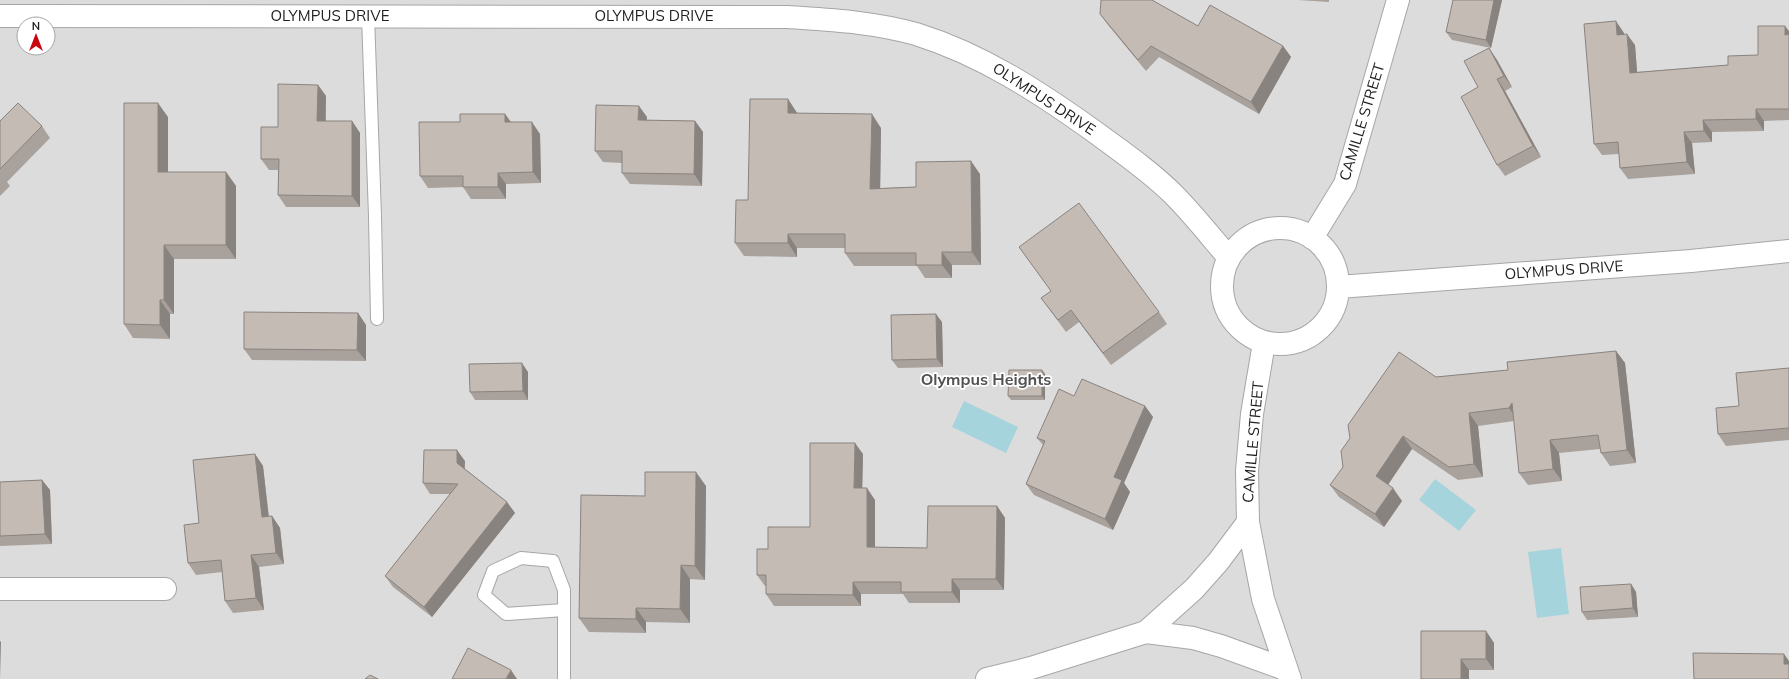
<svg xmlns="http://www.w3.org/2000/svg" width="1789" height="679" font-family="Mulish,sans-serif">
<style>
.residential{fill:#dddcdc;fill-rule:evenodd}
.water{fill:#a6d4dd}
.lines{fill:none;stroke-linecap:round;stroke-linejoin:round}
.lane-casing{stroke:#a6a6a6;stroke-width:14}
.street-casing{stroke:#a6a6a6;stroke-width:24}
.lane{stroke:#fff;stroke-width:12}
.street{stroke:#fff;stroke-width:22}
.wall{fill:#a9a19c}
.shaded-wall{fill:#89837f}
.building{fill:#c4bbb5;stroke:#89837f}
.labels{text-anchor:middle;stroke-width:3.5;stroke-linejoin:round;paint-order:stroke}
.street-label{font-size:15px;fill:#1f1f1f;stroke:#fff}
.neighbourhood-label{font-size:16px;font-weight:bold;fill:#525252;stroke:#fff}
</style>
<rect width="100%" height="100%" fill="#f0ebe5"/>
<!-- residential -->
<path class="residential" d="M 0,0 L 1789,0 L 1789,679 L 0,679 ZM 24,24 L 48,24 L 48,48 L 24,48 Z"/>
<!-- water -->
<path class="water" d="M 964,401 L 1018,427 L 1006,453 L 952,427 Z
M 1435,479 L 1476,510 L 1459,531 L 1419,500 Z
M 1561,548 L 1569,614 L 1537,618 L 1528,552 Z"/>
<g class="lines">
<defs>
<path id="lane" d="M 368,16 L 375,216 L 377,319
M 564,610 L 506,614 L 484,595 L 493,571 L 521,558 L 553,561 L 564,590 L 564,679"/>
<path id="street" d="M 0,16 L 788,17 C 831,20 874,22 916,34 C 983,55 1039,92 1095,132 C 1122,152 1150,171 1173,194 C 1193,214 1211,237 1229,258
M1222 286a58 58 0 1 1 116 0a58 58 0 1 1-116 0Z
M 1312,238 L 1345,184 L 1398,0
M 1338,287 L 1691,261 L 1789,251
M 1264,343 L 1252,414 L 1247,471 L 1248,522 L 1263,599 L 1290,679
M 0,589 L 165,589
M 1146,632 L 1193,638 L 1221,646 L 1285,669
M 987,679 L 1031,668 L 1146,632 L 1194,589 L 1218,562 L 1248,522"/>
</defs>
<!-- lane casing -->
<use href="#lane" class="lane-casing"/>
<!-- street casing -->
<use href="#street" class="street-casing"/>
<!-- lane -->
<use href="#lane" class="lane"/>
<!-- street -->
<use href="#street" class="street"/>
</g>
<!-- wall -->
<path class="wall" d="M 1154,0 L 1154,2 L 1198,26 L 1283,46 L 1291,57 L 1259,114 L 1159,57 L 1146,71 L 1108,25 L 1100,14 Z
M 1298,0 L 1329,0 L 1329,2 Z
M 1453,0 L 1502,0 L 1491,48 L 1452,40 L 1446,32 Z
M 1789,31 L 1789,120 L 1764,121 L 1764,131 L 1712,132 L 1712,142 L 1692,143 L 1695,174 L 1628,179 L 1620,168 L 1619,154 L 1602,155 L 1594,144 L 1624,33 L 1624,34 L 1635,45 L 1637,72 L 1728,65 L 1758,55 Z
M 1489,48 L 1497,60 L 1512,87 L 1505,91 L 1541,157 L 1505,176 L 1497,165 Z
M 318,85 L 326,96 L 326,121 L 352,121 L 360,133 L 360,207 L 286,207 L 278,195 L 278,170 L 269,170 L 261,159 L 278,127 Z
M 788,99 L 797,113 L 881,128 L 880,188 L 916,187 L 980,174 L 981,265 L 952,265 L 952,278 L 925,278 L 917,266 L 854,266 L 845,253 L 845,248 L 797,248 L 797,257 L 744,256 L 735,243 L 748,200 Z
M 505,114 L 511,122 L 540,134 L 541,183 L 506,184 L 506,199 L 471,199 L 463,187 L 428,188 L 420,176 L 460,122 Z
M 168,117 L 168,172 L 226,172 L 236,186 L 236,259 L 174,259 L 174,314 L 170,314 L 170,339 L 133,338 L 124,324 Z
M 647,117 L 647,120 L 695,121 L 703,132 L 702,186 L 630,184 L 622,173 L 622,163 L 603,162 L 595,151 Z
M 0,121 L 42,126 L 50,138 L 7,182 L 10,186 L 0,196 Z
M 1019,247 L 1159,312 L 1167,324 L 1111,365 L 1079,322 L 1066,332 L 1041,298 L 1051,291 Z
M 358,313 L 366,325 L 366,361 L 252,360 L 244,349 Z
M 942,322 L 943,367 L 898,368 L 892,360 Z
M 1616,351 L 1625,363 L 1636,463 L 1610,466 L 1601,453 L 1600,449 L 1559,453 L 1562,481 L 1528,485 L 1519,473 L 1514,421 L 1478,426 L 1483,477 L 1458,480 L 1412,449 L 1388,485 L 1402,501 L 1384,527 L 1339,497 L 1330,485 L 1436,377 L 1508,370 Z
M 1789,368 L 1789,440 L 1726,446 L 1718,434 L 1739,406 Z
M 1042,370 L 1045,374 L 1045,400 L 1011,400 L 1008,396 Z
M 528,372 L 528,400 L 475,400 L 470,392 Z
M 1074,396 L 1145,406 L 1153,417 L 1124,483 L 1130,492 L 1113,530 L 1034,495 L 1026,484 L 1043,445 L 1037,438 Z
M 255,454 L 263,466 L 269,517 L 272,516 L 280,528 L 284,564 L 259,567 L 264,610 L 233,613 L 225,601 L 222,572 L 196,575 L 188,563 L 199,523 Z
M 863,454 L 862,488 L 875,500 L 875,547 L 927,548 L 997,506 L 1005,518 L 1004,590 L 960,590 L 960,603 L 909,603 L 903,594 L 861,594 L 861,606 L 774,606 L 766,594 L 766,586 L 765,586 L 757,575 L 768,549 L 810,527 Z
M 465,461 L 465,469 L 507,502 L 515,513 L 432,617 L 393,587 L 385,576 L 450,494 L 430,494 L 423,483 Z
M 42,480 L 50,490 L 52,544 L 0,546 L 0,482 Z
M 706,486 L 705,580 L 690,579 L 690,623 L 646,622 L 646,633 L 589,632 L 579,618 L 645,496 Z
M 1631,584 L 1636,592 L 1638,617 L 1587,620 L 1582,612 Z
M 1486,631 L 1494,643 L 1494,670 L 1469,670 L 1469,679 L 1421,679 Z"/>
<!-- shaded-wall -->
<path class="shaded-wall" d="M 1494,0 L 1502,0 L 1491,48 L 1486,40 Z
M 1616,21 L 1624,33 L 1625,46 L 1617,35 Z
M 1785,26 L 1789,31 L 1789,40 L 1785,35 Z
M 1627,34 L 1635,45 L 1638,84 L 1630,73 Z
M 1283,46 L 1291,57 L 1259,114 L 1251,102 Z
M 1489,48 L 1497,60 L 1512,87 L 1504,76 Z
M 1497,79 L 1505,91 L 1541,157 L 1533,146 Z
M 318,85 L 326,96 L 325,132 L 317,121 Z
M 788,99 L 797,113 L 797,126 L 788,113 Z
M 158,103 L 168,117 L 168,186 L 158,172 Z
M 639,106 L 647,117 L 646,131 L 638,120 Z
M 1756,109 L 1764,121 L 1764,131 L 1756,119 Z
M 505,114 L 513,125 L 505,122 Z
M 872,114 L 881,128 L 880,202 L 870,189 Z
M 1703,120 L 1712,132 L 1712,142 L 1704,131 Z
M 352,121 L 360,133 L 360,207 L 352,196 Z
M 695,121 L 703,132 L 702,186 L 694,174 Z
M 532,122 L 540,134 L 541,183 L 533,172 Z
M 1684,132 L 1692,143 L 1695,174 L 1687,162 Z
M 971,161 L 980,174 L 981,265 L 972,252 Z
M 226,172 L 236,186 L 236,259 L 226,245 Z
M 498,173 L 506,184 L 506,199 L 498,187 Z
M 788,234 L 797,248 L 797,257 L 788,243 Z
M 164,245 L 174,259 L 174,314 L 164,300 Z
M 942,252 L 952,265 L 952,278 L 942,265 Z
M 160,300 L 170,314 L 170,339 L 160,325 Z
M 358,313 L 366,325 L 366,361 L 357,350 Z
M 936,314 L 942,322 L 943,367 L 937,359 Z
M 1616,351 L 1625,363 L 1636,463 L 1627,450 Z
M 522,363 L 528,372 L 528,400 L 523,391 Z
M 1042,370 L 1045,374 L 1045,400 L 1042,396 Z
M 1512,403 L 1518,421 L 1509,408 Z
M 1145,406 L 1153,417 L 1124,483 L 1130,492 L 1113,530 L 1105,519 L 1114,477 Z
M 1469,413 L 1478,426 L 1483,477 L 1474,464 Z
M 1403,436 L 1412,449 L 1385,489 L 1376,476 Z
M 1550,440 L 1559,453 L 1562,481 L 1553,469 Z
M 855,443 L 863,454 L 862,500 L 854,488 Z
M 457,450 L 465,461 L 464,474 L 457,463 Z
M 255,454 L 263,466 L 270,529 L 262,517 Z
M 696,472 L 706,486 L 705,580 L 695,566 Z
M 42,480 L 50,490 L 52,544 L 45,534 Z
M 867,488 L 875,500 L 875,558 L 867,547 Z
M 1393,488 L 1402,501 L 1384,527 L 1375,514 Z
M 507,502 L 515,513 L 432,617 L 424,607 Z
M 997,506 L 1005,518 L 1004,590 L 996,579 Z
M 272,516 L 280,528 L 284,564 L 276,553 Z
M 251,555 L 259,567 L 264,610 L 256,598 Z
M 681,565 L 690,579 L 690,623 L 680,609 Z
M 952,579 L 960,590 L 960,603 L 952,592 Z
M 853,582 L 861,594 L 861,606 L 853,595 Z
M 1631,584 L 1636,592 L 1638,617 L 1633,608 Z
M 636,608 L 646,622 L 646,633 L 636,619 Z
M 1486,631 L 1494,643 L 1494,670 L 1486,659 Z
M 0,641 L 1,642 L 0,679 Z
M 1784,654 L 1789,661 L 1789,671 L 1784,664 Z
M 1461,659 L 1469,670 L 1469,679 L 1461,679 Z
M 511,670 L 517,679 L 506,679 Z"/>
<!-- building -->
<path class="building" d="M 1101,0 L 1152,0 L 1198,26 L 1210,5 L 1283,46 L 1251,102 L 1151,46 L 1138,60 L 1100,14 Z
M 1453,0 L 1494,0 L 1486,40 L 1446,32 Z
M 1616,21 L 1617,35 L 1627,34 L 1630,73 L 1728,65 L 1728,56 L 1758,55 L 1758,26 L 1785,26 L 1785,35 L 1789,34 L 1789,109 L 1756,109 L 1756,119 L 1703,120 L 1704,131 L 1684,132 L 1687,162 L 1620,168 L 1618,142 L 1594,144 L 1584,24 Z
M 1489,48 L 1504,76 L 1497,79 L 1533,146 L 1497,165 L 1461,97 L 1478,87 L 1464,61 Z
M 278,84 L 318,85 L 317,121 L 352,121 L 352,196 L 278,195 L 279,159 L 261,159 L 261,127 L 278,127 Z
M 750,99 L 788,99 L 788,113 L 872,114 L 870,189 L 916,187 L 916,162 L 971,161 L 972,252 L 942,252 L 942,265 L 916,265 L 916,253 L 845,253 L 845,234 L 788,234 L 788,243 L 735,243 L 736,200 L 748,200 Z
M 18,103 L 42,126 L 0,169 L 0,121 Z
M 124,103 L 158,103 L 158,172 L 226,172 L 226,245 L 164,245 L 164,300 L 160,300 L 160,325 L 124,324 Z
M 596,105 L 639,106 L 638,120 L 695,121 L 694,174 L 622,173 L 622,151 L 595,151 Z
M 460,114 L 505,114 L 505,122 L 532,122 L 533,172 L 498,173 L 498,187 L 463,187 L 463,176 L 420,176 L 419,122 L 460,122 Z
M 1079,203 L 1159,312 L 1103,353 L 1071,310 L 1058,320 L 1041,298 L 1051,291 L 1019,247 Z
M 244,312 L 358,313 L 357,350 L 244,349 Z
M 936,314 L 937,359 L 892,360 L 891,315 Z
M 1616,351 L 1627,450 L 1601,453 L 1598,435 L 1550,440 L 1553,469 L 1519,473 L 1512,403 L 1509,408 L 1469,413 L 1474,464 L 1449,467 L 1403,436 L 1376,476 L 1393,488 L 1375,514 L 1330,485 L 1343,467 L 1341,451 L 1350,438 L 1348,425 L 1399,352 L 1436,377 L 1508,370 L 1507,362 Z
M 522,363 L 523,391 L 470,392 L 469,364 Z
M 1789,368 L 1789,428 L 1718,434 L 1716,408 L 1739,406 L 1736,373 Z
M 1009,370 L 1042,370 L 1042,396 L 1008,396 Z
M 1082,379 L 1145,406 L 1114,477 L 1122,480 L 1105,519 L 1026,484 L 1045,441 L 1037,438 L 1059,389 L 1074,396 Z
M 810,443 L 855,443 L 854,488 L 867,488 L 867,547 L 927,548 L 928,506 L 997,506 L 996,579 L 952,579 L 952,592 L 901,592 L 901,582 L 853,582 L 853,595 L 766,594 L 766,575 L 757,575 L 757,549 L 768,549 L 768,527 L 810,527 Z
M 424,450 L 457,450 L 457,463 L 507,502 L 424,607 L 385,576 L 458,484 L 423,483 Z
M 255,454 L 262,517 L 272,516 L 276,553 L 251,555 L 256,598 L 225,601 L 221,560 L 188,563 L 184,525 L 199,523 L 193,460 Z
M 645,472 L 696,472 L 695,566 L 681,565 L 680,609 L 636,608 L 636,619 L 579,618 L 581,495 L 645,496 Z
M 42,480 L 45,534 L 0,536 L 0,482 Z
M 1631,584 L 1633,608 L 1582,612 L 1580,587 Z
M 1421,631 L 1486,631 L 1486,659 L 1461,659 L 1461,679 L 1421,679 Z
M 468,648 L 511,670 L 506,679 L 452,679 Z
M 1693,653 L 1784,654 L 1784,664 L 1789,664 L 1789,679 L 1694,679 Z
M 370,675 L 378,679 L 365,679 Z"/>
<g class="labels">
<!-- street labels -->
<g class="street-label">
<text x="330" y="21">OLYMPUS DRIVE</text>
<text x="654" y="21">OLYMPUS DRIVE</text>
<text transform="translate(1044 99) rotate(33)" y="5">OLYMPUS DRIVE</text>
<text transform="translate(1362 122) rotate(-73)" y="5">CAMILLE STREET</text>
<text transform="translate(1564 270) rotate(-4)" y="5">OLYMPUS DRIVE</text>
<text transform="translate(1253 442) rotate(-85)" y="5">CAMILLE STREET</text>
</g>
<!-- neighbourhood labels -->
<g class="neighbourhood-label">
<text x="986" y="385">Olympus Heights</text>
</g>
</g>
<!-- north arrow -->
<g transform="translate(36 36)"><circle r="19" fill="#ffffff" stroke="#a5a5a5"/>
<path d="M0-3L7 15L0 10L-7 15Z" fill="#cb0310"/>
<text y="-6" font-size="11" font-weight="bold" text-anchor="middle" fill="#1f1f1f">N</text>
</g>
</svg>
